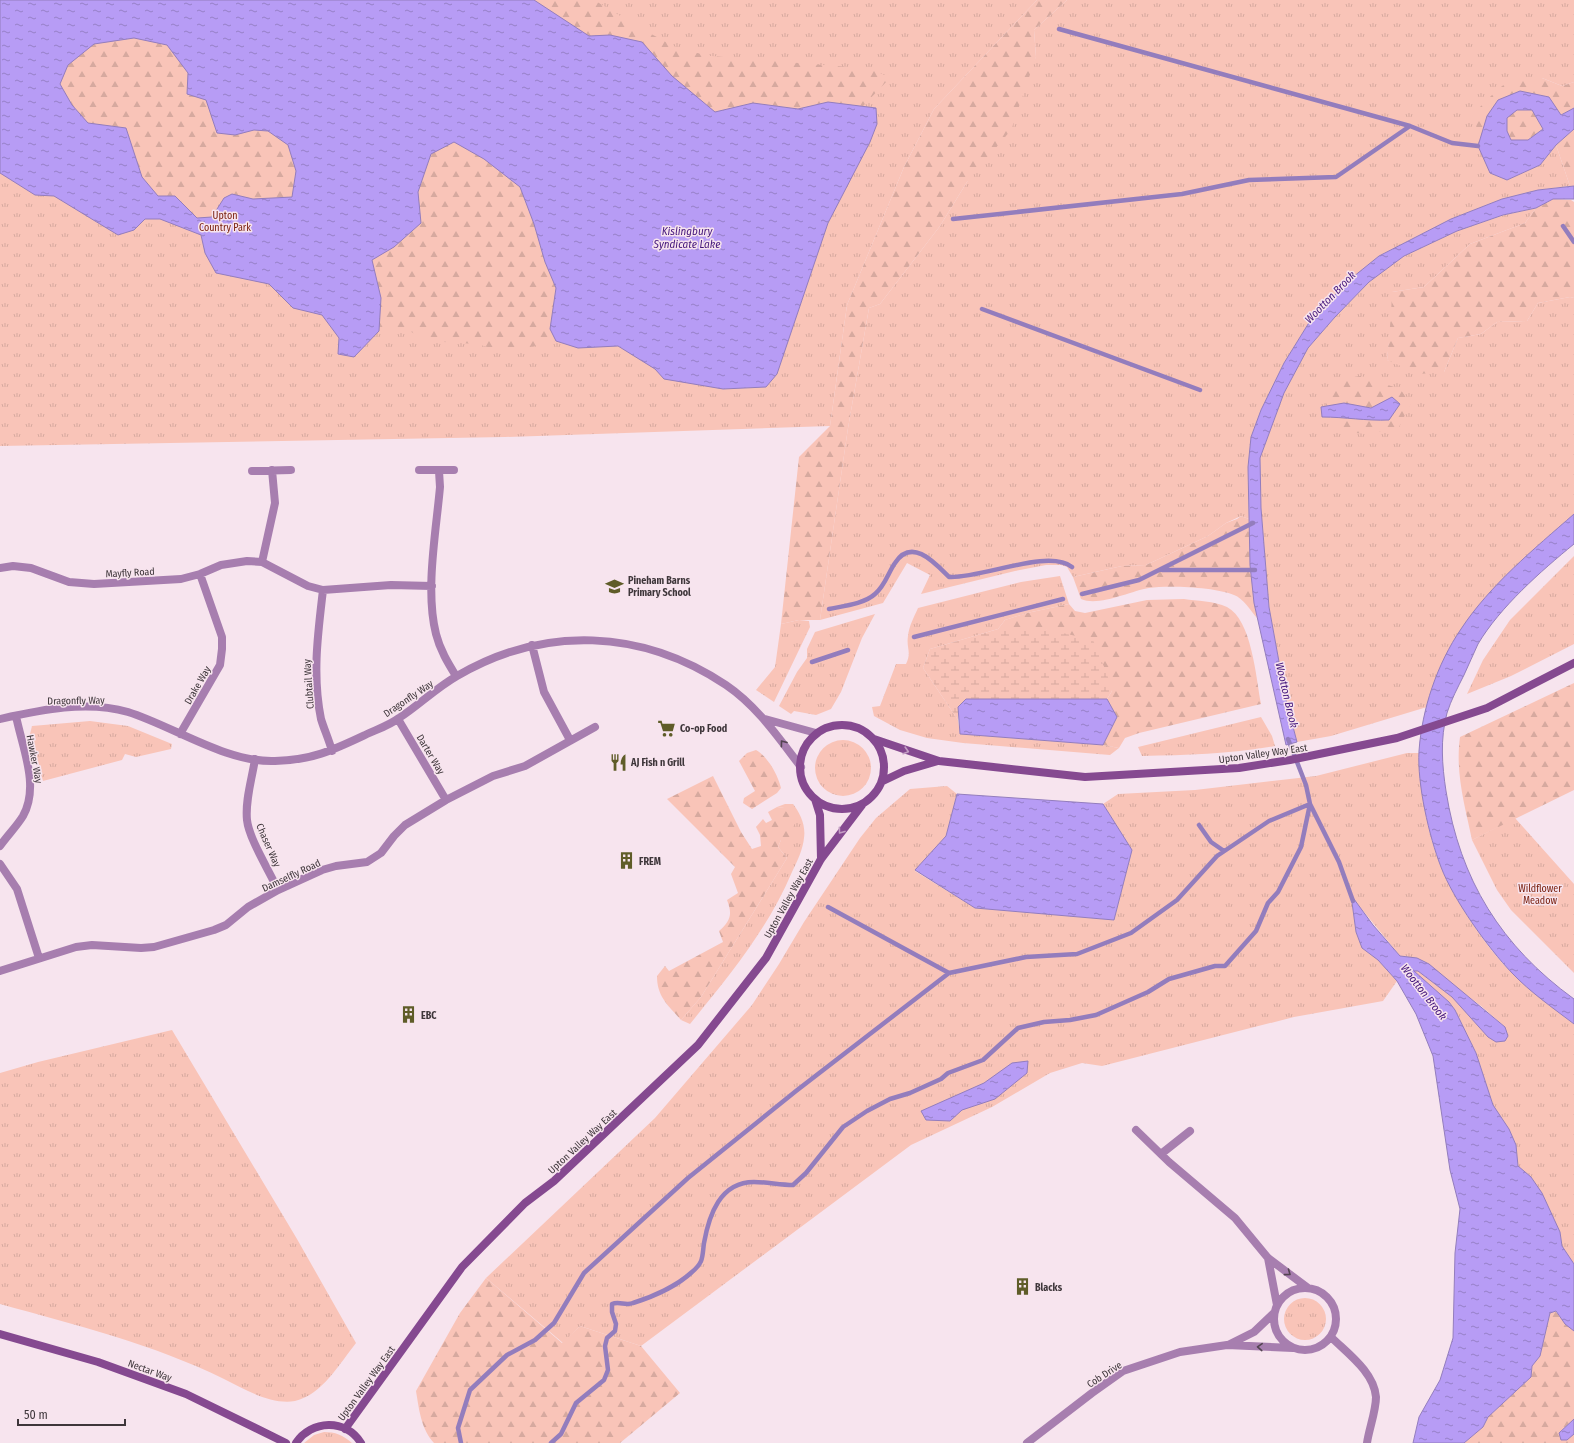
<svg xmlns="http://www.w3.org/2000/svg" width="1574" height="1443" font-family="'Fira Sans Condensed',sans-serif">
<style>
.grass{fill:url(#grass-tufts)}
.forest{fill:url(#forest-firs)}
.wetland{fill:url(#wetland-marsh)}
.water{fill:url(#water-ripples);stroke:#937dbd;fill-rule:evenodd}
.lines{fill:none;stroke-linecap:round;stroke-linejoin:round}
.stream{stroke:#937dbd;stroke-width:4.5}
.street{stroke:#a77eaf;stroke-width:8}
.secondary{stroke:#854990;stroke-width:8}
.oneway{stroke:#534451}
.oneway2{stroke:#c49ec4}
.labels{text-anchor:middle;stroke-width:3;stroke-linejoin:round;paint-order:stroke}
.park-label{font-size:10px;fill:#7a2110;stroke:#f7e4ee}
.street-label{font-size:10px;fill:#3e363a;stroke:#f7e4ee}
.poi-label{font-size:10px;font-weight:bold;fill:#3e363a;stroke:#f7e4ee;text-anchor:start}
.water-label{font-size:11px;font-style:italic;fill:#42147b;stroke:#f7e4ee}
</style>
<defs>
<pattern id="grass-tufts" width="24" height="20" patternUnits="userSpaceOnUse"><rect width="24" height="20" fill="#f9c4b8"/><path d="M3 7l-1-3M5 7V3M7 7l1-3M15 17l-1-3M17 17v-4M19 17l1-3" fill="none" stroke="#d6a99f"/></pattern>
<pattern id="forest-firs" width="22" height="20" patternUnits="userSpaceOnUse"><rect width="22" height="20" fill="#f9c4b8"/><path d="M5 1l3.5 6h-7zM16 11l3.5 6h-7z" fill="#d6a99f"/></pattern>
<pattern id="wetland-marsh" width="20" height="14" patternUnits="userSpaceOnUse"><rect width="20" height="14" fill="#f9c4b8"/><path d="M1 5h8M5 5V1M11 12h8M15 12V8" fill="none" stroke="#d6a99f"/></pattern>
<pattern id="water-ripples" width="26" height="14" patternUnits="userSpaceOnUse"><rect width="26" height="14" fill="#b79cf5"/><path d="M2 4q2-2 4 0t4 0M15 11q2-2 4 0t4 0" fill="none" stroke="#9680c7"/></pattern>
</defs>
<rect width="100%" height="100%" fill="#f7e4ee"/>
<!-- grass -->
<path class="grass" d="M 0,0 L 1037,0 L 934,109 L 904,167 L 847,305 L 830,426 L 505,437 L 0,446 Z
M 1067,0 L 1574,0 L 1574,82 L 1562,86 L 1542,78 L 1490,173 L 1507,180 L 1540,165 L 1556,145 L 1570,186 L 1538,190 L 1502,199 L 1451,219 L 1379,256 L 1348,281 L 1310,321 L 1284,363 L 1261,410 L 1251,437 L 1248,467 L 1249,519 L 1241,516 L 1226,523 L 1208,536 L 1146,565 L 1122,566 L 1073,577 L 1067,567 L 1061,565 L 1046,565 L 1015,571 L 921,594 L 930,575 L 907,563 L 883,603 L 820,620 L 848,428 L 869,308 L 880,304 L 940,226 L 967,182 L 1036,57 L 1034,30 Z
M 1536,208 L 1525,223 L 1470,244 L 1424,287 L 1392,292 L 1392,315 L 1387,360 L 1444,372 L 1458,338 L 1481,334 L 1497,322 L 1527,321 L 1538,303 L 1570,297 L 1574,298 L 1574,514 C 1509,571 1450,620 1427,707 L 1331,736 L 1297,742 L 1286,700 L 1269,607 L 1261,508 L 1260,458 L 1284,393 L 1308,348 L 1335,317 L 1369,282 L 1404,256 L 1457,231 L 1504,215 Z
M 1574,556 L 1574,644 L 1511,676 L 1467,694 L 1483,660 L 1510,620 Z
M 1060,576 L 1069,604 L 1027,613 L 1005,620 L 998,629 L 930,649 L 923,668 L 958,720 L 960,734 L 1103,745 L 1119,748 L 1110,755 L 963,743 L 927,738 L 900,730 L 874,716 L 872,707 L 880,706 L 896,664 L 906,664 C 912,652 906,648 908,636 C 909,626 914,617 918,608 L 1021,582 Z
M 875,614 L 862,638 L 841,692 L 831,709 L 816,715 L 794,711 L 791,714 L 779,706 L 797,672 L 807,658 L 807,649 L 815,632 Z
M 799,620 L 809,621 L 810,627 L 774,702 L 756,690 L 775,667 L 781,624 Z
M 1261,717 L 1272,736 L 1275,746 C 1231,754 1187,755 1142,756 L 1138,747 Z
M 90,721 L 128,726 L 172,744 L 171,749 L 136,757 L 125,754 L 122,760 L 43,781 L 30,734 L 32,726 Z
M815 768a28 28 0 1 1 56 0a28 28 0 1 1-56 0Z
M 1407,753 L 1419,753 C 1422,792 1426,832 1442,869 C 1456,902 1487,949 1513,974 C 1532,992 1553,1009 1574,1024 L 1574,1264 L 1562,1246 L 1560,1232 L 1541,1193 L 1531,1177 L 1518,1166 L 1516,1145 L 1509,1129 L 1493,1105 L 1476,1053 L 1455,1010 L 1449,1002 L 1413,971 L 1418,971 L 1452,997 L 1488,1037 L 1505,1027 L 1481,1006 L 1417,958 L 1400,956 L 1351,896 L 1356,932 L 1362,948 L 1378,960 L 1397,981 L 1383,1001 L 1294,1017 L 1102,1066 L 1082,1063 L 1050,1073 L 992,1107 L 911,1145 L 641,1346 L 580,1326 L 563,1343 L 486,1278 L 655,1118 L 752,1005 L 779,964 L 804,922 L 860,838 L 876,818 L 910,789 L 947,786 L 957,794 L 946,836 L 915,871 L 975,908 L 1114,920 L 1132,850 L 1103,804 L 1118,794 L 1195,790 L 1316,776 Z
M 785,804 L 793,804 C 800,813 806,825 804,838 C 803,849 797,862 792,872 C 768,929 729,976 690,1024 L 681,1020 L 701,997 L 787,858 L 778,847 L 781,840 L 784,808 L 777,807 Z
M 1515,818 L 1574,884 L 1574,973 L 1511,910 L 1497,890 L 1472,840 Z
M 172,1030 L 297,1239 L 356,1343 C 340,1363 322,1395 295,1401 C 271,1405 244,1389 224,1379 C 153,1344 76,1325 0,1304 L 0,1073 L 38,1062 Z
M1284 1319a21 21 0 1 1 42 0a21 21 0 1 1-42 0Z
M 324,1432 C 335,1432 343,1435 352,1443 L 304,1443 L 314,1435 Z"/>
<!-- forest -->
<path class="forest" d="M 534,0 L 594,0 L 642,29 L 679,49 L 711,56 L 872,69 L 890,78 L 863,106 L 828,102 L 798,109 L 753,103 L 715,112 L 672,76 L 642,42 L 610,35 L 589,36 Z
M 1037,0 L 1067,0 L 1034,30 L 1036,57 L 1011,130 L 967,182 L 940,226 L 880,304 L 869,308 L 848,428 L 820,620 L 799,620 L 781,624 L 799,457 L 830,426 L 847,305 L 904,167 L 934,109 Z
M 134,38 L 167,45 L 188,73 L 187,94 L 206,100 L 217,133 L 235,135 L 254,130 L 268,131 L 288,145 L 296,171 L 292,197 L 253,199 L 232,194 L 218,205 L 212,218 L 197,218 L 175,196 L 158,197 L 142,177 L 126,128 L 88,123 L 72,105 L 60,84 L 68,65 L 94,44 Z
M 1514,77 L 1542,78 L 1562,86 L 1574,82 L 1574,108 L 1561,115 L 1549,97 L 1520,91 L 1487,116 L 1478,146 L 1475,112 L 1497,90 Z
M 1517,110 L 1532,110 L 1543,129 L 1528,140 L 1511,140 L 1507,132 L 1507,117 Z
M 1574,129 L 1574,186 L 1570,186 L 1556,145 Z
M 454,142 L 484,159 L 520,187 L 534,224 L 545,262 L 556,288 L 550,329 L 556,341 L 508,352 L 476,344 L 428,341 L 404,328 L 379,331 L 381,298 L 372,260 L 394,247 L 421,223 L 418,192 L 431,153 Z
M 1553,199 L 1571,200 L 1574,202 L 1574,298 L 1570,297 L 1538,303 L 1527,321 L 1497,322 L 1481,334 L 1458,338 L 1444,372 L 1419,374 L 1387,360 L 1391,315 L 1392,292 L 1424,287 L 1470,244 L 1525,223 L 1536,208 Z
M 1361,376 L 1400,389 L 1411,403 L 1399,427 L 1369,434 L 1341,432 L 1326,405 L 1330,380 Z
M 1241,516 L 1249,519 L 1250,565 L 1257,618 C 1251,611 1243,598 1234,595 C 1216,587 1168,585 1149,588 C 1130,591 1099,607 1081,599 L 1073,577 L 1122,566 L 1146,565 L 1208,536 L 1226,523 L 1237,519 Z
M 1184,599 C 1197,601 1214,601 1227,607 C 1252,620 1256,678 1261,704 L 1139,733 L 1125,738 L 1119,748 L 1103,745 L 1117,717 L 1107,699 L 1112,691 L 1046,629 L 998,629 L 1005,620 L 1027,613 L 1069,604 L 1075,611 L 1085,613 L 1147,600 Z
M 1574,683 L 1574,790 L 1472,840 C 1465,806 1455,773 1460,737 Z
M 756,750 C 768,757 778,775 781,788 L 777,793 L 752,809 L 743,803 L 744,798 L 755,791 L 739,761 L 747,753 Z
M 713,776 L 741,832 L 752,849 L 761,846 L 760,835 L 756,827 L 763,819 L 766,823 L 772,820 L 768,812 L 777,807 L 784,808 L 794,822 L 795,840 L 781,840 L 778,847 L 787,858 L 701,997 L 681,1020 C 668,1005 657,997 657,976 L 665,966 L 669,971 L 723,942 L 719,931 C 730,921 733,915 727,900 L 738,893 L 731,874 L 735,867 L 667,799 Z
M 486,1278 L 562,1343 L 580,1326 L 641,1346 L 680,1393 L 620,1443 L 434,1443 C 421,1429 419,1409 416,1391 L 460,1313 Z
M 1555,1311 L 1574,1331 L 1574,1419 L 1559,1433 L 1567,1440 L 1574,1434 L 1574,1443 L 1464,1443 L 1483,1427 L 1488,1417 L 1531,1377 L 1532,1366 L 1540,1356 L 1550,1313 Z"/>
<!-- wetland -->
<path class="wetland" d="M 998,629 L 1046,629 L 1093,640 L 1107,674 L 1112,691 L 1107,699 L 966,699 L 958,707 L 958,720 L 923,668 L 930,649 Z"/>
<!-- water -->
<path class="water" d="M 0,0 L 534,0 L 589,36 L 610,35 L 642,42 L 672,76 L 715,112 L 753,103 L 798,109 L 828,102 L 876,108 L 877,124 L 870,142 L 828,223 L 777,374 L 766,387 L 723,389 L 664,379 L 655,369 L 618,346 L 578,348 L 556,341 L 550,329 L 556,288 L 545,262 L 534,224 L 520,187 L 484,159 L 454,142 L 431,154 L 418,192 L 421,223 L 394,247 L 372,260 L 381,298 L 379,331 L 354,357 L 338,354 L 339,338 L 322,315 L 293,308 L 269,284 L 216,273 L 205,253 L 201,235 L 160,219 L 145,219 L 134,230 L 118,235 L 54,196 L 35,195 L 0,173 ZM 134,38 L 167,45 L 188,73 L 187,94 L 206,100 L 217,133 L 235,135 L 254,130 L 268,131 L 288,145 L 296,171 L 292,197 L 253,199 L 232,194 L 224,198 L 212,217 L 197,218 L 175,196 L 158,196 L 142,177 L 126,128 L 88,123 L 72,105 L 60,84 L 68,65 L 94,44 Z
M 1520,91 L 1549,97 L 1561,115 L 1574,108 L 1574,129 L 1556,145 L 1540,165 L 1507,180 L 1490,173 L 1478,146 L 1487,116 L 1498,100 ZM 1517,110 L 1532,110 L 1543,129 L 1528,140 L 1511,140 L 1507,131 L 1507,118 Z
M 1574,186 L 1574,199 L 1553,199 L 1536,208 L 1503,215 L 1457,231 L 1404,256 L 1369,282 L 1335,317 L 1308,348 L 1284,393 L 1260,458 L 1261,508 L 1269,607 L 1286,700 L 1297,742 L 1286,745 L 1254,603 L 1250,565 L 1248,467 L 1251,437 L 1261,410 L 1284,363 L 1310,321 L 1348,281 L 1379,256 L 1451,219 L 1502,199 L 1538,190 Z
M 1392,397 L 1400,404 L 1389,420 C 1366,421 1345,417 1322,417 L 1321,407 L 1344,403 L 1371,408 Z
M 1574,514 L 1574,544 C 1541,571 1500,607 1478,644 C 1473,654 1469,665 1464,675 C 1458,687 1451,700 1447,713 C 1440,739 1442,765 1446,791 C 1460,880 1501,946 1574,999 L 1574,1024 C 1553,1008 1530,992 1512,973 C 1488,948 1453,899 1441,867 C 1429,836 1417,784 1419,751 C 1422,709 1437,664 1461,629 C 1490,585 1534,549 1574,514 Z
M 966,699 L 1107,699 L 1117,717 L 1103,745 L 960,734 L 958,707 Z
M 957,794 L 1103,804 L 1132,850 L 1114,920 L 975,908 L 915,870 L 946,836 Z
M 1351,895 L 1373,925 L 1400,956 L 1417,958 L 1429,964 L 1505,1027 L 1508,1036 L 1505,1041 L 1496,1042 L 1488,1037 L 1452,997 L 1418,971 L 1414,971 L 1449,1002 L 1455,1010 L 1476,1053 L 1493,1105 L 1509,1129 L 1516,1145 L 1518,1166 L 1531,1177 L 1542,1193 L 1560,1232 L 1562,1246 L 1574,1264 L 1574,1331 L 1565,1324 L 1556,1311 L 1550,1313 L 1540,1356 L 1532,1366 L 1531,1377 L 1488,1417 L 1483,1427 L 1464,1443 L 1413,1443 L 1419,1417 L 1440,1380 L 1453,1338 L 1455,1253 L 1460,1209 L 1450,1170 L 1433,1056 L 1416,1014 L 1397,981 L 1378,960 L 1362,948 L 1356,932 Z
M 1028,1061 L 1027,1073 L 995,1099 L 962,1110 L 950,1121 L 926,1120 L 921,1111 L 984,1083 L 1012,1063 Z
M 1574,1419 L 1574,1434 L 1567,1440 L 1561,1440 L 1559,1433 Z"/>
<g class="lines">
<!-- stream -->
<path class="stream" d="M 1059,29 L 1410,126 L 1452,143 L 1478,146
M 953,219 L 1182,194 L 1249,180 L 1336,177 L 1410,126
M 1563,226 L 1574,242
M 982,309 L 1200,390
M 1162,570 L 1255,570
M 1082,594 L 1139,580 L 1253,523
M 829,609 C 843,606 864,604 875,594 C 885,586 888,573 895,563 C 912,537 935,563 949,577 C 981,579 1048,548 1072,567
M 914,637 L 1063,599
M 812,662 L 848,650
M 1288,739 L 1306,785 L 1310,804 L 1339,862 L 1353,901
M 1199,825 L 1211,842 L 1224,851
M 828,907 L 949,973 L 1026,957 L 1077,954 L 1131,933 L 1177,900 L 1217,856 L 1269,821 L 1310,804
M 461,1443 L 458,1428 L 470,1390 L 507,1355 L 535,1340 L 554,1323 L 584,1273 L 688,1178 L 796,1091 L 949,973
M 551,1443 L 561,1434 L 576,1403 L 604,1380 L 608,1370 L 605,1346 L 607,1338 L 615,1331 L 616,1324 L 612,1312 L 612,1304 C 619,1301 626,1306 633,1303 C 652,1297 677,1286 692,1272 C 704,1262 702,1257 704,1243 C 709,1215 720,1182 754,1182 C 767,1182 780,1185 793,1185 L 806,1173 L 843,1127 L 867,1111 L 890,1099 L 910,1093 L 941,1079 L 948,1073 L 983,1060 L 1018,1028 L 1044,1022 L 1070,1020 L 1096,1015 L 1148,992 L 1169,979 L 1215,966 L 1225,966 L 1256,931 L 1268,903 L 1278,892 L 1301,847 L 1310,804"/>
<!-- street -->
<path class="street" d="M 419,470 L 454,470
M 252,471 L 291,470
M 439,471 L 440,487 C 436,532 425,591 436,634 C 440,650 448,663 456,676
M 262,562 L 275,503 L 272,470
M 0,568 L 13,566 L 31,568 L 69,582 L 94,584 L 181,579 L 200,574 L 221,565 L 247,561 L 262,562 L 308,586 L 323,590 L 391,585 L 432,586
M 323,590 C 318,633 312,675 321,719 C 324,729 329,740 332,751
M 532,645 L 544,692 L 570,740
M 0,719 C 41,710 86,700 128,712 C 173,726 226,763 275,761 C 313,760 333,750 367,734 C 378,729 390,725 399,718 C 419,705 436,688 457,676 C 544,625 642,629 726,685 C 757,706 778,737 801,767
M 398,719 L 446,800
M 765,719 L 816,733
M 180,734 L 220,665 L 222,649 L 222,637 L 200,574
M 255,759 C 252,779 245,800 247,820 C 249,839 270,872 278,890
M 0,846 C 7,836 17,826 23,816 C 40,786 22,747 16,716
M 0,864 L 17,889 L 39,958
M 0,971 L 76,947 L 92,945 L 141,948 L 154,947 L 214,930 L 226,925 L 248,907 L 278,890 L 322,870 L 336,866 L 367,862 L 381,853 L 394,836 L 405,825 L 446,800 L 493,776 L 525,766 L 595,727
M 1136,1130 L 1169,1162 L 1235,1218 L 1268,1258 L 1308,1288
M 1161,1154 L 1190,1131
M 1268,1258 L 1277,1305
M1274 1319a31 31 0 1 1 62 0a31 31 0 1 1-62 0Z
M 1331,1337 C 1347,1353 1374,1372 1376,1397 C 1376,1411 1369,1429 1367,1443
M 1228,1345 L 1254,1332 L 1274,1313
M 1027,1443 L 1092,1393 L 1123,1371 L 1180,1352 L 1227,1345 L 1293,1348"/>
<!-- secondary -->
<path class="secondary" d="M800 767a42 42 0 1 1 84 0a42 42 0 1 1-84 0Z
M 874,739 L 939,761 L 1085,777 L 1239,768 L 1290,760 L 1397,738 L 1487,708 L 1574,663
M 883,781 L 904,771 L 938,761
M 815,799 L 820,815 L 821,859
M 0,1334 L 98,1362 L 186,1394 L 286,1443
M 345,1429 L 462,1267 L 525,1203 L 554,1181 L 698,1045 L 766,958 L 821,859 L 862,805
M 296,1443 C 311,1420 346,1418 361,1443"/>
</g>
<!-- one-way arrows -->
<defs><path id="oneway-chevron" d="M-2-3.5L2.5 0L-2 3.5" fill="none" stroke-width="1.6" stroke-linecap="round" stroke-linejoin="round"/></defs>
<g class="oneway">
<use href="#oneway-chevron" transform="translate(783 743) rotate(-127)"/>
<use href="#oneway-chevron" transform="translate(1288 1273) rotate(36)"/>
<use href="#oneway-chevron" transform="translate(1260 1347) rotate(-177)"/>
</g>
<g class="oneway2">
<use href="#oneway-chevron" transform="translate(906 751) rotate(17)"/>
<use href="#oneway-chevron" transform="translate(841 831) rotate(126)"/>
</g>
<!-- icons -->
<defs>
<symbol id="school-bare" viewBox="-9 -9 18 18"><path d="M0-5L7-2L0 1L-7-2ZM-4 1L0 2.5L4 1V4Q0 6-4 4Z" fill="#5f5c28" stroke="#f7e4ee" stroke-width="2.5" paint-order="stroke"/></symbol>
<symbol id="supermarket-bare" viewBox="-9 -9 18 18"><path d="M-6-5.5h2.5l.6 2H6L4.5 2H-2.5L-4.4-4H-6ZM-1.5 3.2a1.3 1.3 0 1 0 .1 0ZM3 3.2a1.3 1.3 0 1 0 .1 0Z" fill="#5f5c28" stroke="#f7e4ee" stroke-width="2.5" paint-order="stroke"/></symbol>
<symbol id="restaurant-bare" viewBox="-9 -9 18 18"><path d="M-5-6h1v4h1v-4h1v4h1v-4h1v5L-1.5 .5V6h-2V.5L-5-1ZM5-6V6H3V1.5H1.5Q1.5-4 5-6Z" fill="#5f5c28" stroke="#f7e4ee" stroke-width="2.5" paint-order="stroke"/></symbol>
<symbol id="building-bare" viewBox="-9 -9 18 18"><path d="M-4-6H4V6H1V3H-1V6H-4ZM-2.5-4.3h1.7v1.8h-1.7ZM.8-4.3h1.7v1.8H.8ZM-2.5-1h1.7V.8h-1.7ZM.8-1h1.7V.8H.8Z" fill="#5f5c28" stroke="#f7e4ee" stroke-width="2.5" paint-order="stroke"/></symbol>
</defs>
<g fill-rule="evenodd">
<use href="#school-bare" x="602" y="574" width="25" height="25"/>
<use href="#supermarket-bare" x="654" y="716" width="25" height="25"/>
<use href="#restaurant-bare" x="606" y="750" width="25" height="25"/>
<use href="#building-bare" x="614" y="848" width="25" height="25"/>
<use href="#building-bare" x="396" y="1002" width="25" height="25"/>
<use href="#building-bare" x="1010" y="1274" width="25" height="25"/>
</g>
<g class="labels">
<!-- park labels -->
<g class="park-label">
<text x="225" y="219">Upton<tspan x="225" dy="12">Country Park</tspan></text>
<text x="1540" y="892">Wildflower<tspan x="1540" dy="12">Meadow</tspan></text>
</g>
<!-- street labels -->
<g class="street-label">
<text transform="translate(130 572) rotate(-3)" y="4">Mayfly Road</text>
<text transform="translate(308 684) rotate(-94)" y="4">Clubtail Way</text>
<text transform="translate(197 685) rotate(-60)" y="4">Drake Way</text>
<text transform="translate(408 698) rotate(-34)" y="4">Dragonfly Way</text>
<text transform="translate(76 700) rotate(-1)" y="4">Dragonfly Way</text>
<text transform="translate(1263 753) rotate(-8)" y="4">Upton Valley Way East</text>
<text transform="translate(431 754) rotate(59)" y="4">Darter Way</text>
<text transform="translate(35 759) rotate(79)" y="4">Hawker Way</text>
<text transform="translate(269 845) rotate(66)" y="4">Chaser Way</text>
<text transform="translate(291 875) rotate(-25)" y="4">Damselfly Road</text>
<text transform="translate(788 898) rotate(-61)" y="4">Upton Valley Way East</text>
<text transform="translate(582 1141) rotate(-43)" y="4">Upton Valley Way East</text>
<text transform="translate(150 1370) rotate(20)" y="4">Nectar Way</text>
<text transform="translate(1104 1374) rotate(-33)" y="4">Cob Drive</text>
<text transform="translate(366 1383) rotate(-54)" y="4">Upton Valley Way East</text>
</g>
<!-- poi labels -->
<g class="poi-label">
<text x="628" y="584">Pineham Barns<tspan x="628" dy="12">Primary School</tspan></text>
<text x="680" y="732">Co-op Food</text>
<text x="631" y="766">AJ Fish n Grill</text>
<text x="639" y="865">FREM</text>
<text x="421" y="1019">EBC</text>
<text x="1035" y="1291">Blacks</text>
</g>
<!-- water labels -->
<g class="water-label">
<text x="687" y="235">Kislingbury<tspan x="687" dy="13">Syndicate Lake</tspan></text>
<text transform="translate(1330 297) rotate(-46)" y="4">Wootton Brook</text>
<text transform="translate(1287 695) rotate(77)" y="4">Wootton Brook</text>
<text transform="translate(1424 992) rotate(52)" y="4">Wootton Brook</text>
</g>
</g>
<!-- scale -->
<path d="M18 1419v6h107v-6" fill="none" stroke="#3e363a" stroke-width="2"/>
<text x="24" y="1419" font-size="12" fill="#3e363a" stroke="#f7e4ee" stroke-width="3" paint-order="stroke">50 m</text>
</svg>
